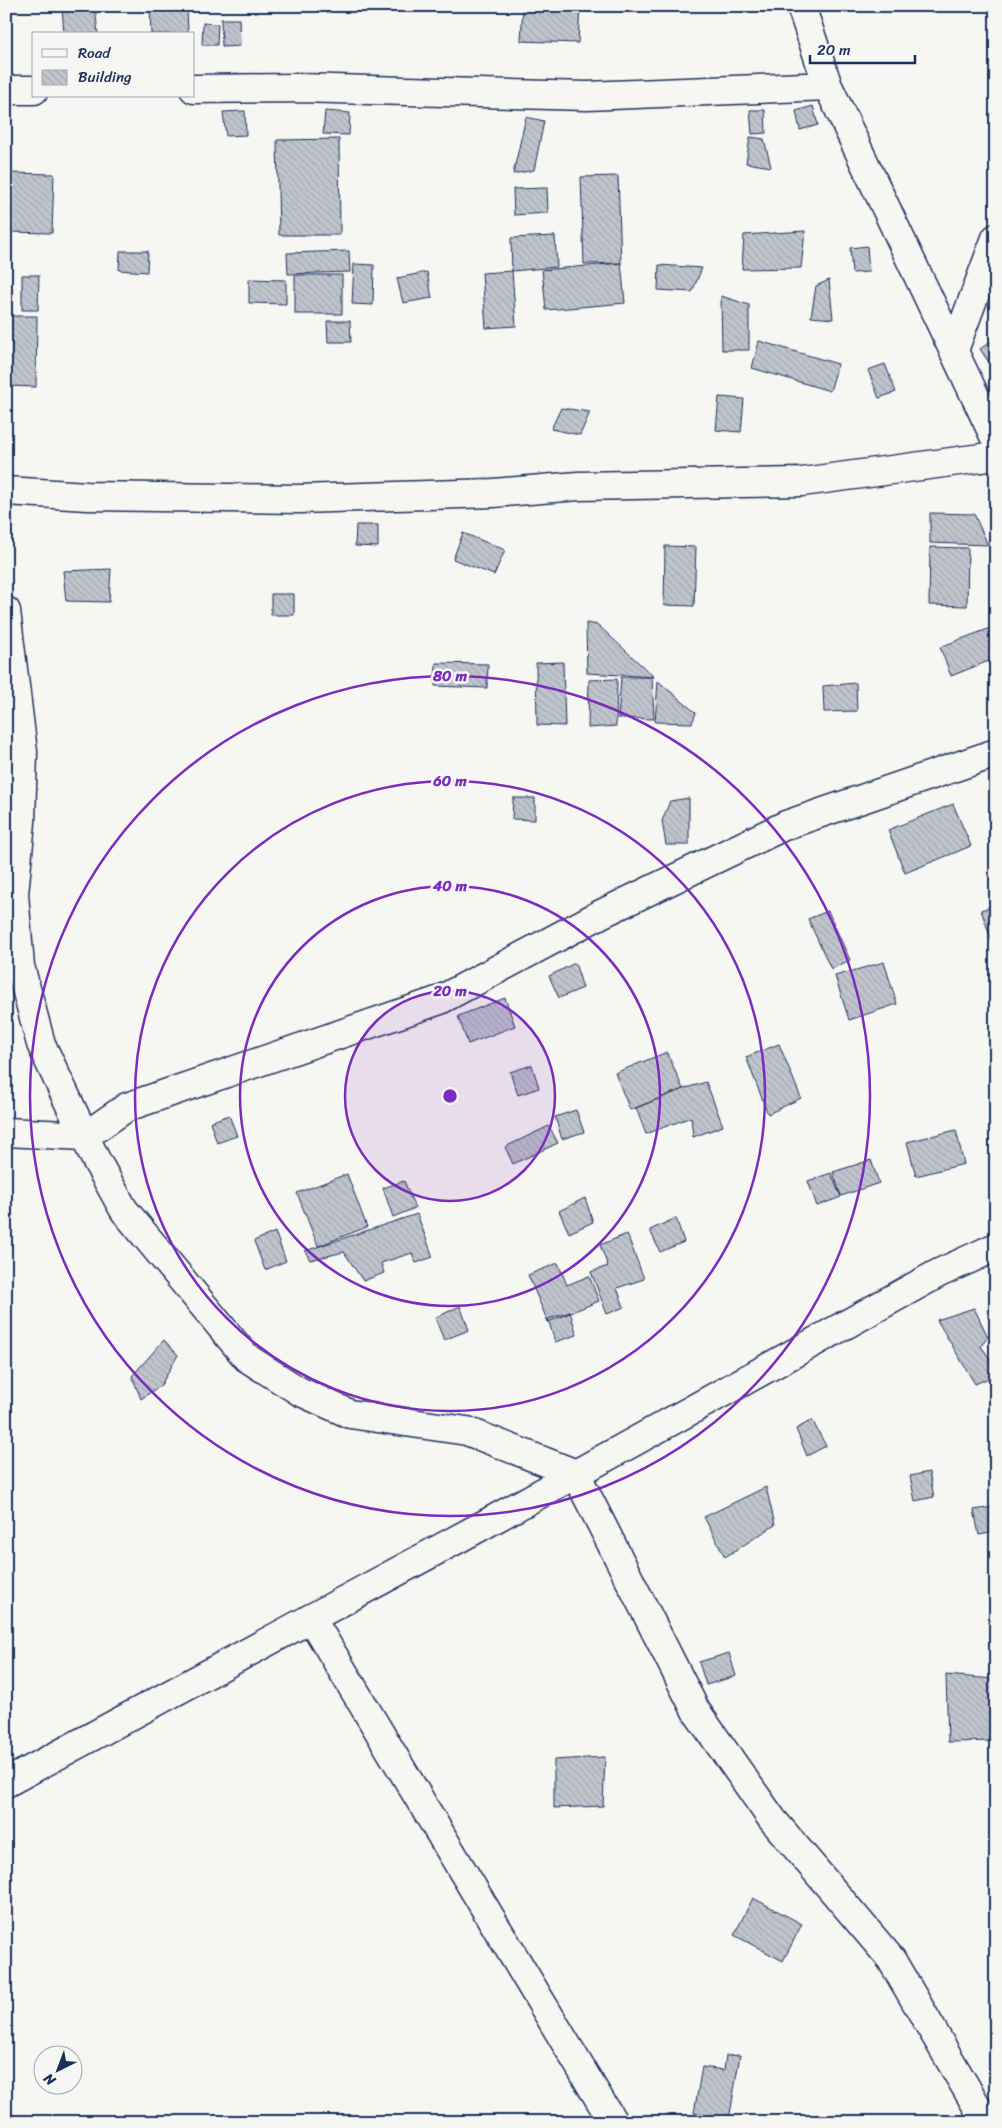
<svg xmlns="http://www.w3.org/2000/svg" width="1002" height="2128" font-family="Sriracha,sans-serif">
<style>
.building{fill:url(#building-back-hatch);stroke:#1b2f5e}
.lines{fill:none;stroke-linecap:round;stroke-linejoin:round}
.minor-casing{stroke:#1b2f5e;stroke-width:31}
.tertiary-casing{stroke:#1b2f5e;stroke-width:31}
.minor{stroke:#f6f6f2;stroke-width:28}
.tertiary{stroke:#f6f6f2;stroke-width:28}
.ring{fill:none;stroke:#7b2cbf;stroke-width:2.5}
.centre{fill:#7b2cbf;stroke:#f6f6f2;stroke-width:2.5}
.ring-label{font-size:15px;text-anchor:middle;font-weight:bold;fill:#7b2cbf;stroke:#f6f6f2;stroke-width:5;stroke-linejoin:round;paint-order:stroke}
</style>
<defs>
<pattern id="building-back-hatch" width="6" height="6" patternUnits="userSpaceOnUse" patternTransform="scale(1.25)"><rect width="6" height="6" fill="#c0c4cd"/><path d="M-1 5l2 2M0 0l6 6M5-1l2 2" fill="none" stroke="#a4a9b2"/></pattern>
</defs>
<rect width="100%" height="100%" fill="#f6f6f2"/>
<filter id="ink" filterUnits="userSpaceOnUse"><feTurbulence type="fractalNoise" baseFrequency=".02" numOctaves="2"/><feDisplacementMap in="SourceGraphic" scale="10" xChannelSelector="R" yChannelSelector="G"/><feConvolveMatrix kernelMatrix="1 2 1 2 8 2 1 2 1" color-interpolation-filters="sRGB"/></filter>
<g filter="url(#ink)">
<!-- building -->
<path class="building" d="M 62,6 L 95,6 L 98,34 L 64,34 Z
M 150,6 L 187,6 L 188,34 L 151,34 Z
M 523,6 L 580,6 L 578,43 L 521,41 Z
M 221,19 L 239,19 L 240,46 L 222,47 Z
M 203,23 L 218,24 L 217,45 L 202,45 Z
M 813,106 L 818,125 L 800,130 L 796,111 Z
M 750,110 L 765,110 L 766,133 L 752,134 Z
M 245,111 L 246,135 L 226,136 L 223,112 Z
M 325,111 L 350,113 L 349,135 L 323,134 Z
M 526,117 L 544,121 L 534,170 L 513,174 Z
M 750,137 L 764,139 L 771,167 L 746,163 Z
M 339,139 L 340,235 L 279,235 L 277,140 Z
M 6,173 L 54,174 L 52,233 L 6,232 Z
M 618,176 L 621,263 L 584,264 L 581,177 Z
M 547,188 L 548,213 L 514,215 L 513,189 Z
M 805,231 L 801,268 L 742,269 L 744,235 Z
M 555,236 L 557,267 L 512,271 L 511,238 Z
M 867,246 L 869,272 L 852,273 L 850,248 Z
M 120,251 L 148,251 L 147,272 L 119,270 Z
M 349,251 L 350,272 L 288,274 L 287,253 Z
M 621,263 L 625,303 L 546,310 L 542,270 Z
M 354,264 L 374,265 L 373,305 L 352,304 Z
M 659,265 L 702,268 L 692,292 L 658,290 Z
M 512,271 L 516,326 L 486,328 L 482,273 Z
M 427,272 L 432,298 L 403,303 L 397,278 Z
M 22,275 L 39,275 L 38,310 L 22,310 Z
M 295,275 L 342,275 L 342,314 L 295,314 Z
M 249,279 L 286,280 L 286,304 L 249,303 Z
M 829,280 L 833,319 L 811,317 L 816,286 Z
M 721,296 L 749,305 L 749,350 L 722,350 Z
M 6,316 L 37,316 L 36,387 L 6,386 Z
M 327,321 L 350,321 L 351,342 L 328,342 Z
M 996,338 L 996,373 L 980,349 Z
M 759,341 L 838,364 L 830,391 L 752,368 Z
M 885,364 L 896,392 L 879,398 L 868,370 Z
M 996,380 L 996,398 L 989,383 Z
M 719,397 L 744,399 L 741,432 L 716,430 Z
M 561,408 L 590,412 L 580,435 L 551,429 Z
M 930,513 L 974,514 L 988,545 L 930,543 Z
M 356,525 L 378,525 L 378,547 L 355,546 Z
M 463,533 L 505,550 L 494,575 L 453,559 Z
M 665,546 L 696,547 L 694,606 L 664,605 Z
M 930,547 L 968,548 L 967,606 L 929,605 Z
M 111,569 L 109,602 L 66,601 L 63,571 Z
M 271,594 L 294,594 L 294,615 L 271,615 Z
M 586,623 L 598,625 L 654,677 L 587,673 Z
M 996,626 L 996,658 L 951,676 L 940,647 Z
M 563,662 L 565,726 L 537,725 L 536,663 Z
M 436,663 L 488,664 L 487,688 L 435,686 Z
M 621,677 L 652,677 L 654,719 L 618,718 Z
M 617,679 L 616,726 L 588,728 L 589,680 Z
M 658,681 L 696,713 L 692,723 L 655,722 Z
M 856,683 L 857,711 L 824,712 L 823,686 Z
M 513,798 L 535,798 L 535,820 L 512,819 Z
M 689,798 L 689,845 L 666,845 L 662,821 L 670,801 Z
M 953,804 L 971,846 L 905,873 L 888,830 Z
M 996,905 L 996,953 L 981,910 Z
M 828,911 L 850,960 L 831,969 L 808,919 Z
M 884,962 L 897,1004 L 849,1020 L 835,976 Z
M 575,963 L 583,988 L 559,998 L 549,976 Z
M 505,998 L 515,1026 L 468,1044 L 458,1016 Z
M 779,1044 L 801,1098 L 768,1114 L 746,1057 Z
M 667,1052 L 683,1089 L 630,1110 L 615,1073 Z
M 532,1065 L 539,1088 L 518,1095 L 510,1072 Z
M 706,1082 L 723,1126 L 693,1137 L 691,1117 L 646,1134 L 636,1108 L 683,1089 Z
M 576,1110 L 584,1132 L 562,1139 L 555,1117 Z
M 229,1115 L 237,1136 L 217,1143 L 210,1122 Z
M 549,1126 L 558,1143 L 513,1164 L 505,1147 Z
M 956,1130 L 964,1164 L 916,1176 L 907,1142 Z
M 871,1160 L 879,1183 L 841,1196 L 833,1172 Z
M 831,1173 L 841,1197 L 817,1206 L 808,1181 Z
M 347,1174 L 367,1227 L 318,1246 L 297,1193 Z
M 404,1181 L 415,1208 L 393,1217 L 383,1188 Z
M 585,1198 L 593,1222 L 569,1233 L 559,1211 Z
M 417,1214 L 433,1257 L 416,1263 L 412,1253 L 381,1263 L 384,1273 L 363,1281 L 344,1252 L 310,1260 L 305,1251 Z
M 676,1218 L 684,1242 L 660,1252 L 650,1230 Z
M 275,1232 L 286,1261 L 265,1270 L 254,1241 Z
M 627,1234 L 644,1279 L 617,1288 L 624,1307 L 607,1314 L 591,1272 L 608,1266 L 600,1245 Z
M 558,1263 L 567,1285 L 589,1276 L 599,1301 L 548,1322 L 528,1275 Z
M 460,1306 L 469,1330 L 444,1340 L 435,1318 Z
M 974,1308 L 988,1337 L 981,1346 L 996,1368 L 996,1375 L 975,1384 L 937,1320 Z
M 570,1312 L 577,1335 L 555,1342 L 548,1319 Z
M 164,1340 L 178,1355 L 161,1385 L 141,1399 L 132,1376 Z
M 812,1420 L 826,1446 L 807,1456 L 796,1429 Z
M 929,1472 L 934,1497 L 915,1501 L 910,1476 Z
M 766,1487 L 775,1525 L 725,1557 L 704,1517 Z
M 993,1507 L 996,1532 L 979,1535 L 974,1510 Z
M 729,1653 L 736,1676 L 706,1685 L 699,1662 Z
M 946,1675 L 993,1679 L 995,1741 L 948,1742 Z
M 605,1757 L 603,1806 L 554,1808 L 554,1760 Z
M 753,1898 L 802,1924 L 783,1961 L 734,1935 Z
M 740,2055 L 729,2120 L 694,2113 L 702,2067 L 724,2070 L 726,2056 Z"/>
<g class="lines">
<defs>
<path id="minor" d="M 801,6 L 828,86 L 996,440
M 194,89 L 298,88 L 587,96 L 828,86
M 6,90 L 34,90
M 954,350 L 996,238
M 6,491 L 87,496 L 299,499 L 493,493 L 578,486 L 802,482 L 996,456
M 6,611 L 23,752 L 21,822 L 14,894 L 20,966 L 41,1044 L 95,1158 L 124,1210 L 247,1358 L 299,1391 L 350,1414 L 467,1431 L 576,1474 L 696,1711 L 772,1819 L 891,1959 L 986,2122
M 6,1132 L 85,1136 L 127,1107 L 440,1000 L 601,914 L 786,825 L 996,753
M 311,1618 L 613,2122"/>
<path id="tertiary" d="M 6,1783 L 478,1528 L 939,1273 L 996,1247"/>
</defs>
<!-- minor casing -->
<use href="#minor" class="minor-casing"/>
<!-- tertiary casing -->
<use href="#tertiary" class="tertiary-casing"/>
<!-- minor -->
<use href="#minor" class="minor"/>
<!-- tertiary -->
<use href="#tertiary" class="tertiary"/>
</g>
</g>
<!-- distance rings -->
<circle cx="450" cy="1096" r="105" fill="#7b2cbf" fill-opacity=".12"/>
<g class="ring">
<circle cx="450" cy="1096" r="105"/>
<circle cx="450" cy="1096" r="210"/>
<circle cx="450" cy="1096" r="315"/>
<circle cx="450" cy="1096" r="420"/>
</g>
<circle cx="450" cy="1096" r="8" class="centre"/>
<g class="ring-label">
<text x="450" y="681">80 m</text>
<text x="450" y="786">60 m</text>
<text x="450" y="891">40 m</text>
<text x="450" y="996">20 m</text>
</g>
<!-- margin -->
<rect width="1002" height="2128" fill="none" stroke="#f6f6f2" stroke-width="25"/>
<rect x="12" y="12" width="977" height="2103" fill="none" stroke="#1b2f5e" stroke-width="2" filter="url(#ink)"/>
<!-- legend -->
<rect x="32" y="32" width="162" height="65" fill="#f6f6f2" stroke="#9ea6b7"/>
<rect x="42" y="49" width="25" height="8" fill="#f6f6f2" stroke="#9ea6b7"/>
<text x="78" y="58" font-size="15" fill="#1b2f5e">Road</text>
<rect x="42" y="70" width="25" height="15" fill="url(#building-back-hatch)" stroke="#9ea6b7"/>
<text x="78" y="82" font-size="15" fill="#1b2f5e">Building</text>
<!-- north arrow -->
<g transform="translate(58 2070) rotate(222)"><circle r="24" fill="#f6f6f2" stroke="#9ea6b7"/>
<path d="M0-4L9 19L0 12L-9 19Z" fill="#1b2f5e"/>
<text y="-8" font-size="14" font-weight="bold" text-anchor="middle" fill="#1b2f5e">N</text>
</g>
<!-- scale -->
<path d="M810 55v8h105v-8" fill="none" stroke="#1b2f5e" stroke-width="2.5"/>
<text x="817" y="55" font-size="15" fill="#1b2f5e" stroke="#f6f6f2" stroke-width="4" paint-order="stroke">20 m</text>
</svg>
